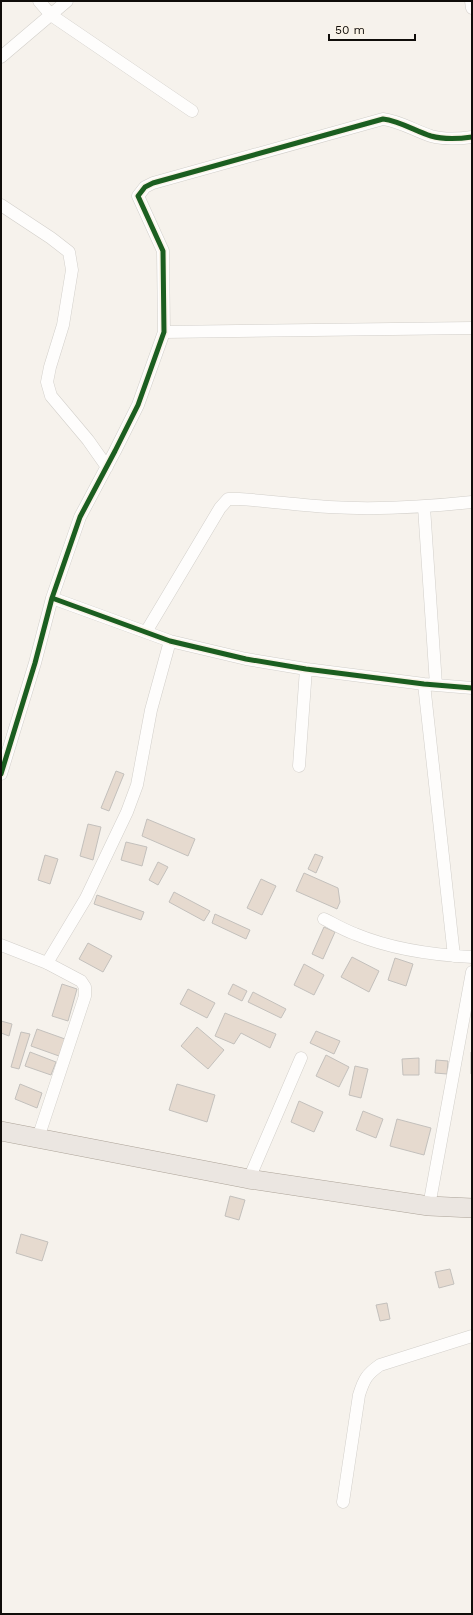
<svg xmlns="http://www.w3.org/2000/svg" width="473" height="1615" font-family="'Work Sans',sans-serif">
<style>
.building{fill:#e6dacf;stroke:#c3c0bc}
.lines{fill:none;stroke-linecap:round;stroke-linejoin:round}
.street-casing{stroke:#d2cfca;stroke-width:13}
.primary-casing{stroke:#aca398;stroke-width:20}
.street{stroke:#fefdfc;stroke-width:12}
.primary{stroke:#ebe6e1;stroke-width:19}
.cycleway-casing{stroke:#faf3e8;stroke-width:8}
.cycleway{stroke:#1b5e20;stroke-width:5}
</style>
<rect width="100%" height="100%" fill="#f6f2ec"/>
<!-- building -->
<path class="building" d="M 116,771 L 124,774 L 109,811 L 101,808 Z
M 147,819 L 195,839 L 188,856 L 142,836 Z
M 88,824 L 101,827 L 93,860 L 80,856 Z
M 126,842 L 147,847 L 142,866 L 121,860 Z
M 315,854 L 323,857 L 316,873 L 308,869 Z
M 45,855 L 58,859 L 50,884 L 38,880 Z
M 158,862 L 168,867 L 158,885 L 149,880 Z
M 304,873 L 338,888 L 340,902 L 337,909 L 296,891 Z
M 261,879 L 276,886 L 262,915 L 247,908 Z
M 174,892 L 210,911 L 204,921 L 169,902 Z
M 97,895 L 144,912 L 141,920 L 94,904 Z
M 215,914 L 250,930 L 246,939 L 212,923 Z
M 324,927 L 335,932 L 323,959 L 312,954 Z
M 88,943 L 112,956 L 103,972 L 79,959 Z
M 352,957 L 379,971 L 369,992 L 341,977 Z
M 395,958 L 413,964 L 406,986 L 388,980 Z
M 304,964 L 324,975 L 314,995 L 294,985 Z
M 62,984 L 77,989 L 68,1021 L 52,1016 Z
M 233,984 L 247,991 L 242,1001 L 228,994 Z
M 188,989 L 215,1003 L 207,1018 L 180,1004 Z
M 253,992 L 286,1009 L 281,1018 L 248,1002 Z
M 225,1013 L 276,1034 L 270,1048 L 241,1033 L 234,1044 L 215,1036 Z
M 1,1021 L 12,1024 L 9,1036 L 1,1033 Z
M 197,1027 L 224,1050 L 208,1069 L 181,1046 Z
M 37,1029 L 65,1039 L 59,1056 L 31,1046 Z
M 316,1031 L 340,1041 L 334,1054 L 310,1043 Z
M 21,1032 L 30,1034 L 19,1069 L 11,1067 Z
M 30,1052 L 56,1062 L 51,1075 L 25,1066 Z
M 471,1052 L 472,1052 L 472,1074 L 471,1074 Z
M 326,1055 L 349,1067 L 339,1087 L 316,1076 Z
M 419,1058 L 419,1075 L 403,1075 L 402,1059 Z
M 436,1060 L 448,1061 L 447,1074 L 435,1073 Z
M 355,1066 L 368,1069 L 361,1098 L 349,1095 Z
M 20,1084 L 42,1093 L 37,1108 L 15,1099 Z
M 177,1084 L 215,1095 L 207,1122 L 169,1110 Z
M 299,1101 L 323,1112 L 314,1132 L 291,1122 Z
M 363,1111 L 383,1119 L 376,1138 L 356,1130 Z
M 397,1119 L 431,1128 L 424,1155 L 390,1146 Z
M 230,1196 L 245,1200 L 239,1220 L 225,1216 Z
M 21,1234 L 48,1242 L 42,1261 L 16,1253 Z
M 450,1269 L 454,1284 L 439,1288 L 435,1272 Z
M 387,1303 L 390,1319 L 380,1321 L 376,1305 Z"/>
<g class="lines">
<defs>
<path id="street" d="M 39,1 L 51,15 L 192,111
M 471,1 L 472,8
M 1,57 L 67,1
M 1,205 L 51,238 L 69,252 L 72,270 L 63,325 L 50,367 L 47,382 L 51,396 L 88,440 L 107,467
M 164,332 L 472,328
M 424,507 L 436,685
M 52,598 L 170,641 L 246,659 L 306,669 L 424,684 L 472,688
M 146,632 L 220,508 L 228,499 L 239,499 C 269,501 299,505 329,507 C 377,510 425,507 472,502
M 424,684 L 454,956
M 299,766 L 306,669
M 1,774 L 35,663 L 52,598 L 80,517 L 115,451 L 138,405 L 164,332 L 163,251 L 138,196 L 145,187 L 153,183 L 383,119 C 400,121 415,131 431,136 C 445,140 458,139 472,137
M 324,919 C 334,924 344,930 355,934 C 391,949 433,955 472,957
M 1,945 L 47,963 L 81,981 L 85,987 L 85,996 L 38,1138
M 47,963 L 86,898 L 127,812 L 137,785 L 151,710 L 170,641
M 249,1179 L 301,1058
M 429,1206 L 472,972
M 343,1502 L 359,1395 C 364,1379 367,1374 380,1365 L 472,1336"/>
<path id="primary" d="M 1,1131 L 249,1179 L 429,1206 L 472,1208"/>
</defs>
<!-- street casing -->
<use href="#street" class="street-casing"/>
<!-- primary casing -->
<use href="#primary" class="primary-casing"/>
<!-- street -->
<use href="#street" class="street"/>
<!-- primary -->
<use href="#primary" class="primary"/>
<defs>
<path id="cycleway" d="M 52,598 L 170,641 L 246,659 L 306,669 L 424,684 L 472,688
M 1,774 L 35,663 L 52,598 L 80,517 L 115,451 L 138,405 L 164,332 L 163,251 L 138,196 L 145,187 L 153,183 L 383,119 C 400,121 415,131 431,136 C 445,140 458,139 472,137"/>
</defs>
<!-- cycleway casing -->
<use href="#cycleway" class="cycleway-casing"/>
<!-- cycleway -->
<use href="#cycleway" class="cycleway"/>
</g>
<!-- border -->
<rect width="473" height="1615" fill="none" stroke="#100d0a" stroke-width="4"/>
<!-- scale -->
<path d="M329 34v6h86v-6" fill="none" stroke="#100d0a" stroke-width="2"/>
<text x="335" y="34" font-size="12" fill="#100d0a" stroke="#faf3e8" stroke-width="3" paint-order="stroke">50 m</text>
</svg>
